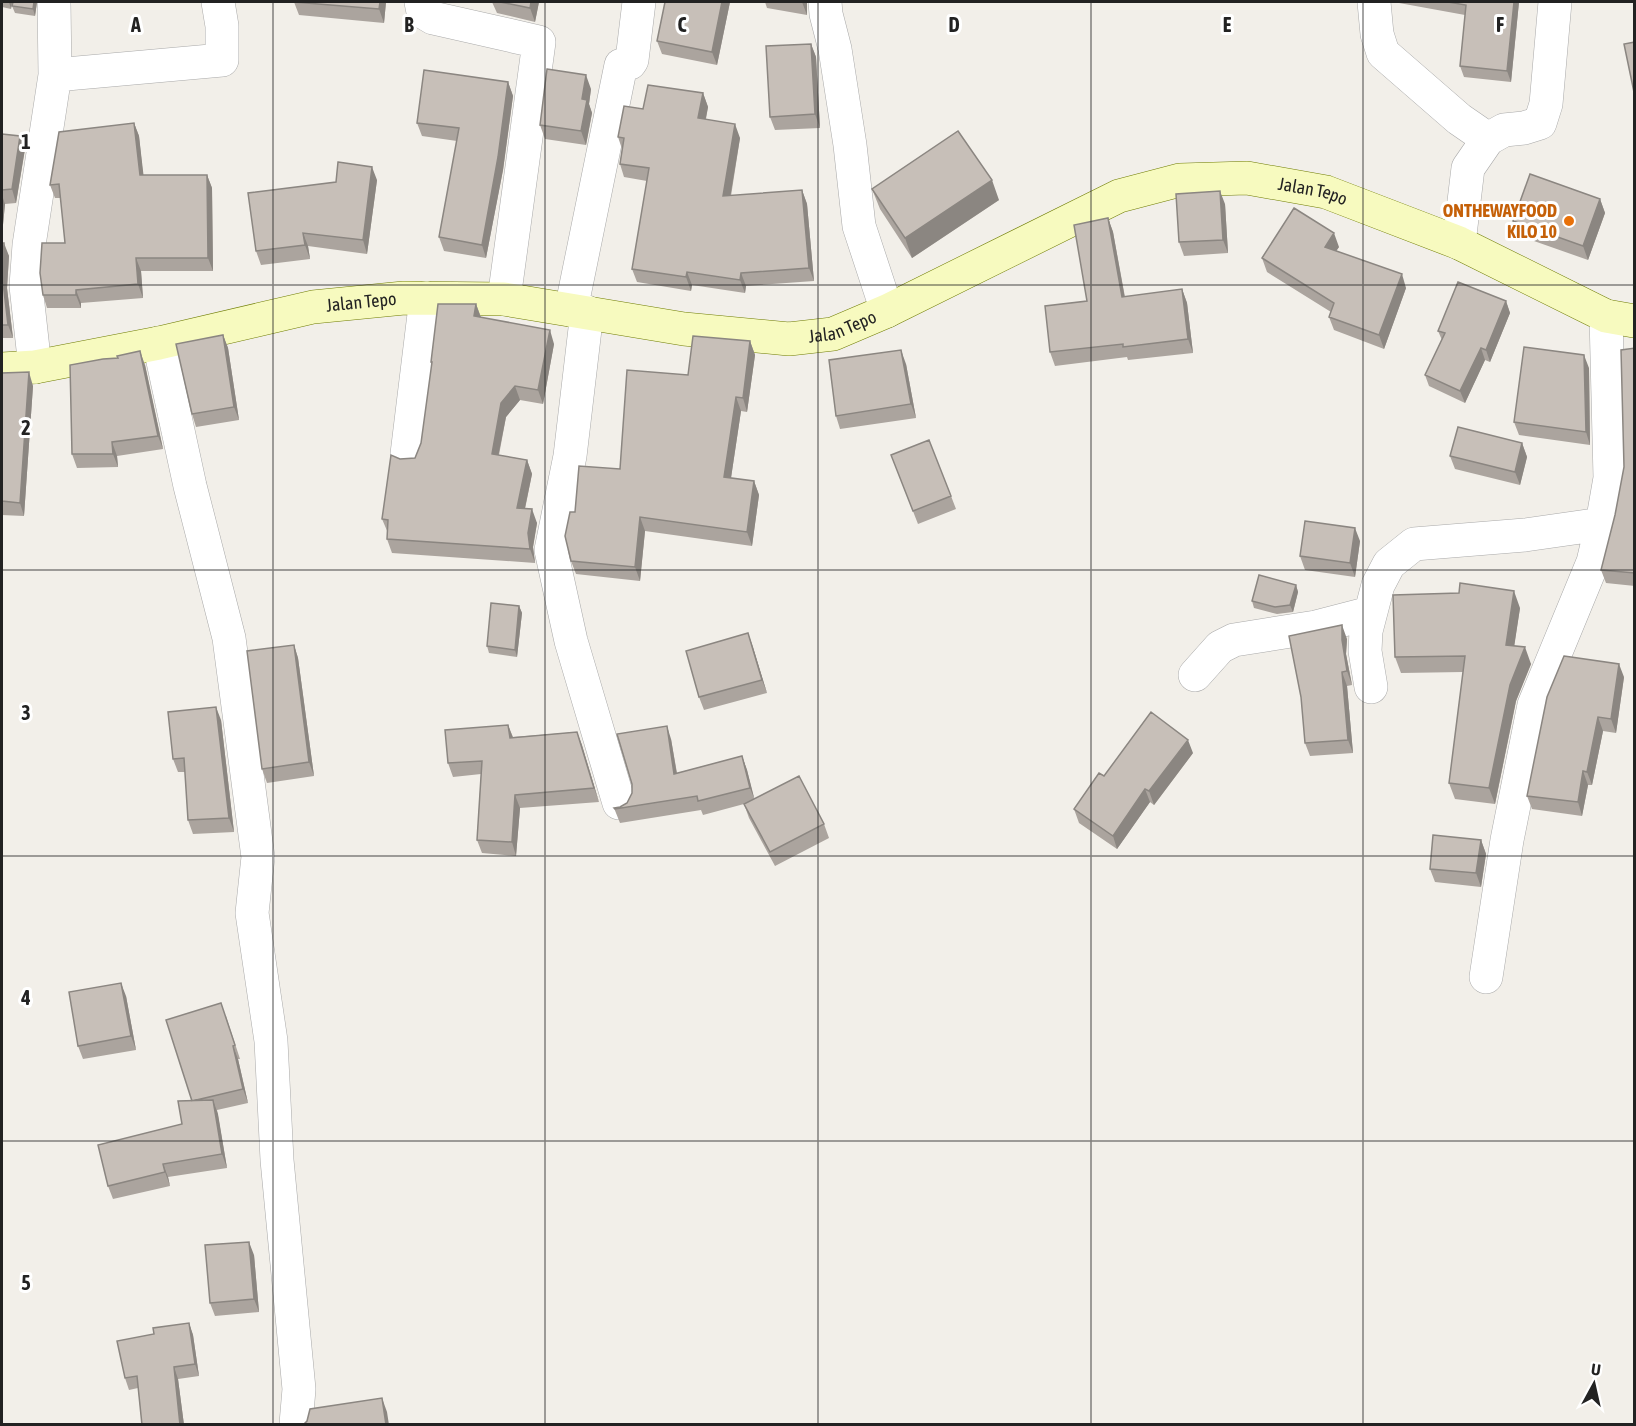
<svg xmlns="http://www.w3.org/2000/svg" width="1636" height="1426" font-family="'Asap Condensed',sans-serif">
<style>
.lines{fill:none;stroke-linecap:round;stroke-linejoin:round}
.street-casing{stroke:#a9a9a9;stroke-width:34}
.secondary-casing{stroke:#707d05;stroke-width:34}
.street{stroke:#fff;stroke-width:33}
.secondary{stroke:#f7fabf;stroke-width:33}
.wall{fill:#aba49e}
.shaded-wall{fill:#8b8681}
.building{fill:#c7bfb8;stroke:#8b8681;stroke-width:1.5}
.grid{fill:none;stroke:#222;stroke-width:1.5;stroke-opacity:0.55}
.food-dot{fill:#e8710a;stroke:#fff;stroke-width:2}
.labels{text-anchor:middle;stroke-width:6;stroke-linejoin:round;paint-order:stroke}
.street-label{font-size:18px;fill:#222;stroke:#fff}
.food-label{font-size:18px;font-weight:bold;fill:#c56008;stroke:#fff;text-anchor:end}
.grid-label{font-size:20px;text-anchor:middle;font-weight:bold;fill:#222;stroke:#fff;stroke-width:6;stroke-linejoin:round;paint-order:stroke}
</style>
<rect width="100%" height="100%" fill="#f2efe9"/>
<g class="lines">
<defs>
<path id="street" d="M 421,2 L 423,12 L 433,18 L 539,42 L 504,299
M 825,2 L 826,14 L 835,49 L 850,145 L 859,226 L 887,311
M 1374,2 L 1377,34 L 1383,53 L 1459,119 L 1488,139 L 1504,130 L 1524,128 L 1540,123 L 1546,104 L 1555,2
M 55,75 L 222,60 L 222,26 L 218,2
M 1459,243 L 1468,168 L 1488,139
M 571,310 L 621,65 L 630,63 L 632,60 L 639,2
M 587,312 L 570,456 L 551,550 L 571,641 L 619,803
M 159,343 L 190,486 L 229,638 L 258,857 L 252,913 L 271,1041 L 277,1160 L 299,1389 L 296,1424
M 35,367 L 26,286 L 29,245 L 55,75 L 54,2
M 407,454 L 426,298
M 1195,675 L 1220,647 L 1234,640 L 1316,627 L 1370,613
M 1371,687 L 1365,651 L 1366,631 L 1378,585 L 1389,564 L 1414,544 L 1525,535 L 1602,524
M 1486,977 L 1507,840 L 1534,705 L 1593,562 L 1602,524 L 1610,478 L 1606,316"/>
<g id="secondary">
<path id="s1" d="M 2,369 L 35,367 L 159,343 L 313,307 L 404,298 L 504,299 L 684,329 L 789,339 L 833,334 L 887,311 L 1119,196 L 1180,180 L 1247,178 L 1326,192 L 1459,243 L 1606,316 L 1634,321"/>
</g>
</defs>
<!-- street casing -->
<use href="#street" class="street-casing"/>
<!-- secondary casing -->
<use href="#secondary" class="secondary-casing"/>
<!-- street -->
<use href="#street" class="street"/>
<!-- secondary -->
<use href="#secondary" class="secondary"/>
</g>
<!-- wall -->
<path class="wall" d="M 2,2 L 12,2 L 11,9 L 2,7 Z
M 37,2 L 35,16 L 15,13 L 12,6 Z
M 294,2 L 386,2 L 384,23 L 299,15 Z
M 492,2 L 539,2 L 535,22 L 497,13 Z
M 730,2 L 717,65 L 662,54 L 657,41 Z
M 765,2 L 807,2 L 807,15 L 767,8 Z
M 1398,2 L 1519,2 L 1511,82 L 1464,77 L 1460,66 L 1465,15 L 1399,3 Z
M 811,44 L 816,57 L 820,128 L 775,130 L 770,117 Z
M 508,82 L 513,96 L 503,170 L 486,258 L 444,251 L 439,237 L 457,141 L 422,136 L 417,123 Z
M 591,89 L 589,104 L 592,113 L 586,145 L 545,139 L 540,125 Z
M 703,93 L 708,107 L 706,119 L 740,138 L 731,196 L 802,190 L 807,204 L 814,281 L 746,286 L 745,293 L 692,285 L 691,291 L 637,282 L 632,269 L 647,181 L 624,177 L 620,164 L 622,149 L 618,137 L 643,109 Z
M 134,123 L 139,136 L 143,175 L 207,175 L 212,188 L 213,271 L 141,271 L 143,298 L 81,303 L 81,308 L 47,308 L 43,295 L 65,243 L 61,198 L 55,198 L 50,185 Z
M 2,134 L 20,136 L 25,149 L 16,203 L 5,204 L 2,235 Z
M 377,180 L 367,254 L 308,246 L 310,259 L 261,265 L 256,251 L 336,182 Z
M 872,189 L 999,200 L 912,258 L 880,209 Z
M 1600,199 L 1605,213 L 1588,260 L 1517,235 L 1513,221 Z
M 1225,204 L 1228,253 L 1184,256 L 1179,242 Z
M 1108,218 L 1113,232 L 1125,297 L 1182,289 L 1187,303 L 1193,353 L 1128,360 L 1127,357 L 1055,366 L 1050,352 L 1087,301 Z
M 2,243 L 9,256 L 7,288 L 13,338 L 2,338 Z
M 1339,247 L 1336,251 L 1406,288 L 1384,349 L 1334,330 L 1329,317 L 1331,312 L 1267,272 L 1262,258 Z
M 1506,301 L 1510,313 L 1490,362 L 1485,360 L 1465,403 L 1429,386 L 1425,375 L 1442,340 L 1438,331 Z
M 476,304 L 481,317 L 554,344 L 543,404 L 520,400 L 506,417 L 499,455 L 527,460 L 532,474 L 525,509 L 537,523 L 533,547 L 535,563 L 392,553 L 387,539 L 388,533 L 382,519 L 400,459 L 415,458 L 421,443 L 432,365 L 431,362 Z
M 223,335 L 228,348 L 239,420 L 196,427 L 192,414 Z
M 750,341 L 755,355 L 747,412 L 741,411 L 731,478 L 754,481 L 759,495 L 752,546 L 645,531 L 640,581 L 576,574 L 571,561 L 575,512 L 620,469 L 688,375 Z
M 1635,348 L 1635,586 L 1606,583 L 1601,570 L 1615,515 L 1624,467 Z
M 906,364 L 916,418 L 840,429 L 836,416 Z
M 145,365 L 163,449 L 117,456 L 118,467 L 77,468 L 72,454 Z
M 1589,368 L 1590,445 L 1519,435 L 1514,422 Z
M 2,373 L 33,386 L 24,516 L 2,515 Z
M 1522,443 L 1527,457 L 1520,485 L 1455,469 L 1450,456 Z
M 891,455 L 951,496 L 956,509 L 918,524 Z
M 1360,541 L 1355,577 L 1305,570 L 1300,556 Z
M 1296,585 L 1298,592 L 1293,612 L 1277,614 L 1254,608 L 1252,601 Z
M 519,606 L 522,613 L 517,657 L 489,653 L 487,646 Z
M 1520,608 L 1514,646 L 1531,664 L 1516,701 L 1495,804 L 1455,799 L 1449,783 L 1463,672 L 1401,673 L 1395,657 Z
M 748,633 L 767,693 L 704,710 L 699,697 Z
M 1347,639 L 1346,654 L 1352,685 L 1347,686 L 1353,753 L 1310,756 L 1305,743 Z
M 294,645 L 298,658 L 314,776 L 267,783 L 262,769 Z
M 1624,677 L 1616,733 L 1603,731 L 1592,785 L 1588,785 L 1582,816 L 1532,809 L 1527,796 Z
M 221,720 L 234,832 L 193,834 L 188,820 L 185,772 L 178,772 L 173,759 Z
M 508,725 L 513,737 L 577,732 L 599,802 L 520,808 L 516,856 L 482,853 L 477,840 L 481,774 L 453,777 L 448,763 Z
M 671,739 L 677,773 L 742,756 L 747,770 L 754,799 L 824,824 L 829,838 L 775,866 L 749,818 L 744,804 L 703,815 L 701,810 L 620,823 L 614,808 L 620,807 L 627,803 Z
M 1193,753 L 1154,805 L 1150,802 L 1117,849 L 1079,823 L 1074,809 L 1104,776 Z
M 1481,840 L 1486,854 L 1481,887 L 1435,882 L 1430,869 Z
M 126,996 L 136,1050 L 83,1059 L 78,1046 Z
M 226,1016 L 240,1059 L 238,1059 L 248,1103 L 217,1110 L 227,1168 L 168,1177 L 170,1186 L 113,1199 L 108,1186 L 182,1124 Z
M 254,1255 L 259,1312 L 215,1316 L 210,1303 Z
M 189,1323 L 193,1335 L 199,1376 L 178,1379 L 184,1425 L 142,1425 L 138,1388 L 129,1390 L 125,1378 L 154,1334 Z"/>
<!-- shaded-wall -->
<path class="shaded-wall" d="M 9,2 L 12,2 L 11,9 Z
M 34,2 L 37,2 L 35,16 L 33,9 Z
M 380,2 L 386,2 L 384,23 L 379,9 Z
M 531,2 L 539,2 L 535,22 L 530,8 Z
M 722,2 L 730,2 L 717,65 L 712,52 Z
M 802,2 L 807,2 L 807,15 Z
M 1514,2 L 1519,2 L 1511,82 L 1507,71 Z
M 811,44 L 816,57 L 820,128 L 815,114 Z
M 586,75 L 591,89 L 589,104 L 592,113 L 586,145 L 581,131 L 582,99 Z
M 508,82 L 513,96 L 503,170 L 486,258 L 482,245 Z
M 703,93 L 708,107 L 703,132 L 698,118 Z
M 134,123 L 139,136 L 145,188 L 140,175 Z
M 735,124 L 740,138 L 728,210 L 723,196 Z
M 20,136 L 25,149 L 16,203 L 12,189 Z
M 372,167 L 377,180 L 367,254 L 363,240 Z
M 207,175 L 212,188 L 213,271 L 208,258 Z
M 992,180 L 999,200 L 912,258 L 905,238 Z
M 802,190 L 807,204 L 814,281 L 809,268 Z
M 1220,191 L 1225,204 L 1228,253 L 1223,240 Z
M 2,195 L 5,204 L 2,235 Z
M 1600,199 L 1605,213 L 1588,260 L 1583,246 Z
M 1108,218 L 1113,232 L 1127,310 L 1122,297 Z
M 303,233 L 308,246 L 310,259 L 305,245 Z
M 1334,233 L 1339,247 L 1330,260 L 1325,247 Z
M 4,243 L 9,256 L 7,288 L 13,338 L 8,325 L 2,274 Z
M 136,258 L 141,271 L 143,298 L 138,284 Z
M 687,272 L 692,285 L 691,291 L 686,277 Z
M 741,273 L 746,286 L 745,293 L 740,280 Z
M 1402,274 L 1406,288 L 1384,349 L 1379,335 Z
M 1182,289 L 1187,303 L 1193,353 L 1188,339 Z
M 76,290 L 81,303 L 81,308 L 76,295 Z
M 1506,301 L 1510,313 L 1490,362 L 1486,350 Z
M 476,304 L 481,318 L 474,316 Z
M 550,330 L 554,344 L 543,404 L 538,390 Z
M 223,335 L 228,348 L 239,420 L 234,407 Z
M 750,341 L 755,355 L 747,412 L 743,398 Z
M 1481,348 L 1485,360 L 1465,403 L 1460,391 Z
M 901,350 L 906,364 L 916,418 L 911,404 Z
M 140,351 L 145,365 L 163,449 L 158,436 Z
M 1584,355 L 1589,368 L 1590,445 L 1586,432 Z
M 29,372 L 33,386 L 24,516 L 20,503 Z
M 515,386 L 520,400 L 506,417 L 496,467 L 492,454 L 501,403 Z
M 736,397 L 741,411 L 729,491 L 724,477 Z
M 112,442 L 117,456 L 118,467 L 113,454 Z
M 1522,443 L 1527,457 L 1520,485 L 1515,472 Z
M 527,460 L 532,474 L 522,522 L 517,508 Z
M 754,481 L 759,495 L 752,546 L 747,532 Z
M 532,509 L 537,523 L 533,547 L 535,563 L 530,549 L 528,533 Z
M 640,517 L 645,531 L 640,581 L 635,567 Z
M 1355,528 L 1360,541 L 1355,577 L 1350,563 Z
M 1296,585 L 1298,592 L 1293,612 L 1290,605 Z
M 1514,591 L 1520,608 L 1512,661 L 1506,645 Z
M 519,606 L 522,613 L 517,657 L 515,650 Z
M 1342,625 L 1347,639 L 1346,654 L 1352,685 L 1347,671 L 1342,640 Z
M 748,633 L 753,647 L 767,693 L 762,680 Z
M 294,645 L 298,658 L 314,776 L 309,762 Z
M 1525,647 L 1531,664 L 1516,701 L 1495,804 L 1489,788 L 1510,685 Z
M 1619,664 L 1624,677 L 1616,733 L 1611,719 Z
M 1342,672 L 1347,686 L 1353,753 L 1348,740 Z
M 216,707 L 221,720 L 234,832 L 229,818 Z
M 1598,717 L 1603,731 L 1592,785 L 1587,772 Z
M 508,725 L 513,738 L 510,738 Z
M 667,726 L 671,739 L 679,787 L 674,774 Z
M 577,732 L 582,745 L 599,802 L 594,788 Z
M 1188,740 L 1193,753 L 1154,805 L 1149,791 Z
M 742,756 L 747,770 L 755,801 L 750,788 Z
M 1583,771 L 1588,785 L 1582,816 L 1578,802 Z
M 1145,789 L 1150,802 L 1117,849 L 1113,836 Z
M 515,795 L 520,808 L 516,856 L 512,842 Z
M 1481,840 L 1486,854 L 1481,887 L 1476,873 Z
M 121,983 L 126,996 L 136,1050 L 131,1036 Z
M 233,1046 L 238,1059 L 248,1103 L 243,1089 Z
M 213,1100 L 218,1114 L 227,1168 L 222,1154 Z
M 163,1164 L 168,1177 L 170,1186 L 165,1172 Z
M 249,1242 L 254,1255 L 259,1312 L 254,1299 Z
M 189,1323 L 193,1335 L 199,1376 L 195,1364 Z
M 174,1367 L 178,1379 L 184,1425 L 180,1425 Z
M 382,1398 L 387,1412 L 389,1425 L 386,1425 Z"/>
<!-- building -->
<path class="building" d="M 13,2 L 34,2 L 33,9 L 12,6 Z
M 294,2 L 380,2 L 379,9 Z
M 500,2 L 531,2 L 530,8 Z
M 665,2 L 722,2 L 712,52 L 657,41 Z
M 1448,2 L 1514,2 L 1507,71 L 1460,66 L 1466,5 Z
M 1635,42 L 1635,97 L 1624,44 Z
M 811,44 L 815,114 L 770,117 L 766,46 Z
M 547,69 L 586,75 L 582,99 L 587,100 L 581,131 L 540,125 Z
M 424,70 L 508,82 L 498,157 L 482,245 L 439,237 L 459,128 L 417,123 Z
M 648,85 L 703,93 L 698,118 L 735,124 L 723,196 L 802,190 L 809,268 L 741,273 L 740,280 L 687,272 L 686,277 L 632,269 L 649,168 L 620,164 L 624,138 L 618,137 L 624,106 L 643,109 Z
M 134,123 L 140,175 L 207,175 L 208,258 L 136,258 L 138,284 L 76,290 L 76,295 L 43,295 L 40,273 L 42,243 L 65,243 L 59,184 L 50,185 L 59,132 Z
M 958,131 L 992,180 L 905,238 L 872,189 Z
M 2,134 L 20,136 L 12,189 L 2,190 Z
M 338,162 L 372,167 L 363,240 L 303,233 L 305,245 L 256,251 L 248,193 L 336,182 Z
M 1530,174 L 1600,199 L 1583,246 L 1513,221 Z
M 1220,191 L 1223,240 L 1179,242 L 1176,194 Z
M 1294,208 L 1334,233 L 1325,247 L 1402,274 L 1379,335 L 1329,317 L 1334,303 L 1262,258 Z
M 1108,218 L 1122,297 L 1182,289 L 1188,339 L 1123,347 L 1123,344 L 1050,352 L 1045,306 L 1087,301 L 1074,225 Z
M 2,243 L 4,243 L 2,274 L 8,325 L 2,325 Z
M 1458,282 L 1506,301 L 1486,350 L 1481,348 L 1460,391 L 1425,375 L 1445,333 L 1438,331 Z
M 438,304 L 476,304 L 474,316 L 550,330 L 538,390 L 515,386 L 501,403 L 492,454 L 527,460 L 517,508 L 532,509 L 528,533 L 530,549 L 387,539 L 388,520 L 382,519 L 391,455 L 400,459 L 415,458 L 421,443 L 432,362 L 431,362 Z
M 223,335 L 234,407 L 192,414 L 176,344 Z
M 693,336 L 750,341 L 743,398 L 736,397 L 724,477 L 754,481 L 747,532 L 640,517 L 635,567 L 571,561 L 565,536 L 570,512 L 575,512 L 579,466 L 620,469 L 627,370 L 688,375 Z
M 1524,347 L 1584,355 L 1586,432 L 1514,422 Z
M 1635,348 L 1635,573 L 1601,570 L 1615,515 L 1624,467 L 1621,350 Z
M 901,350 L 911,404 L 836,416 L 829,360 Z
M 140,351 L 158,436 L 112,442 L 113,454 L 72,454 L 70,365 L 103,359 L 118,358 L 117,356 Z
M 29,372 L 20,503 L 2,501 L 2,373 Z
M 1458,427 L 1522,443 L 1515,472 L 1450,456 Z
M 929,440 L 951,496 L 913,511 L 891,455 Z
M 1305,521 L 1355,528 L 1350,563 L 1300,556 Z
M 1259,575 L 1296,585 L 1290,605 L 1275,607 L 1252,601 Z
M 1460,583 L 1514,591 L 1506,645 L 1525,647 L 1510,685 L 1489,788 L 1449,783 L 1465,656 L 1395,657 L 1393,595 L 1459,593 Z
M 491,603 L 519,606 L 515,650 L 487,646 Z
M 1342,625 L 1342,640 L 1347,671 L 1342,672 L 1348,740 L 1305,743 L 1301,697 L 1289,636 Z
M 748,633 L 762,680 L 699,697 L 686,651 Z
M 294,645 L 309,762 L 262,769 L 247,651 Z
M 1564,656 L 1619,664 L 1611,719 L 1598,717 L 1587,772 L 1583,771 L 1578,802 L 1527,796 L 1547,697 Z
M 216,707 L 229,818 L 188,820 L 184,758 L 173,759 L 168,712 Z
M 1151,712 L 1188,740 L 1149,791 L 1145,789 L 1113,836 L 1074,809 L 1099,773 L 1104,776 Z
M 508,725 L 510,738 L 577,732 L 594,788 L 515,795 L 512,842 L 477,840 L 482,761 L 448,763 L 445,730 Z
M 667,726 L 674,774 L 742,756 L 750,788 L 698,801 L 697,796 L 615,809 L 614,808 L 620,807 L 627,803 L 632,793 L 632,784 L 617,734 Z
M 799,776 L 824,824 L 770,852 L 744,804 Z
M 1433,835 L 1481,840 L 1476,873 L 1430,869 Z
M 121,983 L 131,1036 L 78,1046 L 69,992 Z
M 221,1003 L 235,1045 L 233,1046 L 243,1089 L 192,1101 L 166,1020 Z
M 213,1100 L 222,1154 L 163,1164 L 165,1172 L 108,1186 L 98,1145 L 182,1124 L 178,1101 Z
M 249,1242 L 254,1299 L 210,1303 L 205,1245 Z
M 189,1323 L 195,1364 L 174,1367 L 180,1425 L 142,1425 L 137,1376 L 125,1378 L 117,1341 L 154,1334 L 153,1328 Z
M 382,1398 L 386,1425 L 303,1425 L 307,1421 L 310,1409 Z"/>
<!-- grid -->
<path class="grid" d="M 273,2 L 273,1424M 545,2 L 545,1424M 818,2 L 818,1424M 1091,2 L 1091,1424M 1363,2 L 1363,1424M 2,285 L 1634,285M 2,570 L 1634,570M 2,856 L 1634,856M 2,1141 L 1634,1141"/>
<!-- markers -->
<circle class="food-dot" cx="1569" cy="221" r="6"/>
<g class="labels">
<!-- street labels -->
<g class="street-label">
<text dy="6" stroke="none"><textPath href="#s1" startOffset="1356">Jalan Tepo</textPath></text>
<text dy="6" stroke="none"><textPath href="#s1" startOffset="366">Jalan Tepo</textPath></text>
<text dy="6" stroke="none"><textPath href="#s1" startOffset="852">Jalan Tepo</textPath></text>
</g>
<!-- food labels -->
<g class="food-label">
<text x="1557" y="217">ONTHEWAYFOOD<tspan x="1557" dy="21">KILO 10</tspan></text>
</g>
</g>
<g class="grid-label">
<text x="136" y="32">A</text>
<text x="409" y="32">B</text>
<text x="682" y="32">C</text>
<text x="954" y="32">D</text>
<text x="1227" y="32">E</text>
<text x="1500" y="32">F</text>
<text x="26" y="149">1</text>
<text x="26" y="435">2</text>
<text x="26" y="720">3</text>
<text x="26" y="1005">4</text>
<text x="26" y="1290">5</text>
</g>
<!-- border -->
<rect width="1636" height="1426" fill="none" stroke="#222222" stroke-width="6"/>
<!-- north arrow -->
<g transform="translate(1594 1384) rotate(8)" stroke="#ffffff" stroke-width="4.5" paint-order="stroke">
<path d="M0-4.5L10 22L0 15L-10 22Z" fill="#222222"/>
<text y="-9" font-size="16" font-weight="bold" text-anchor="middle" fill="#222222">U</text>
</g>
</svg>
